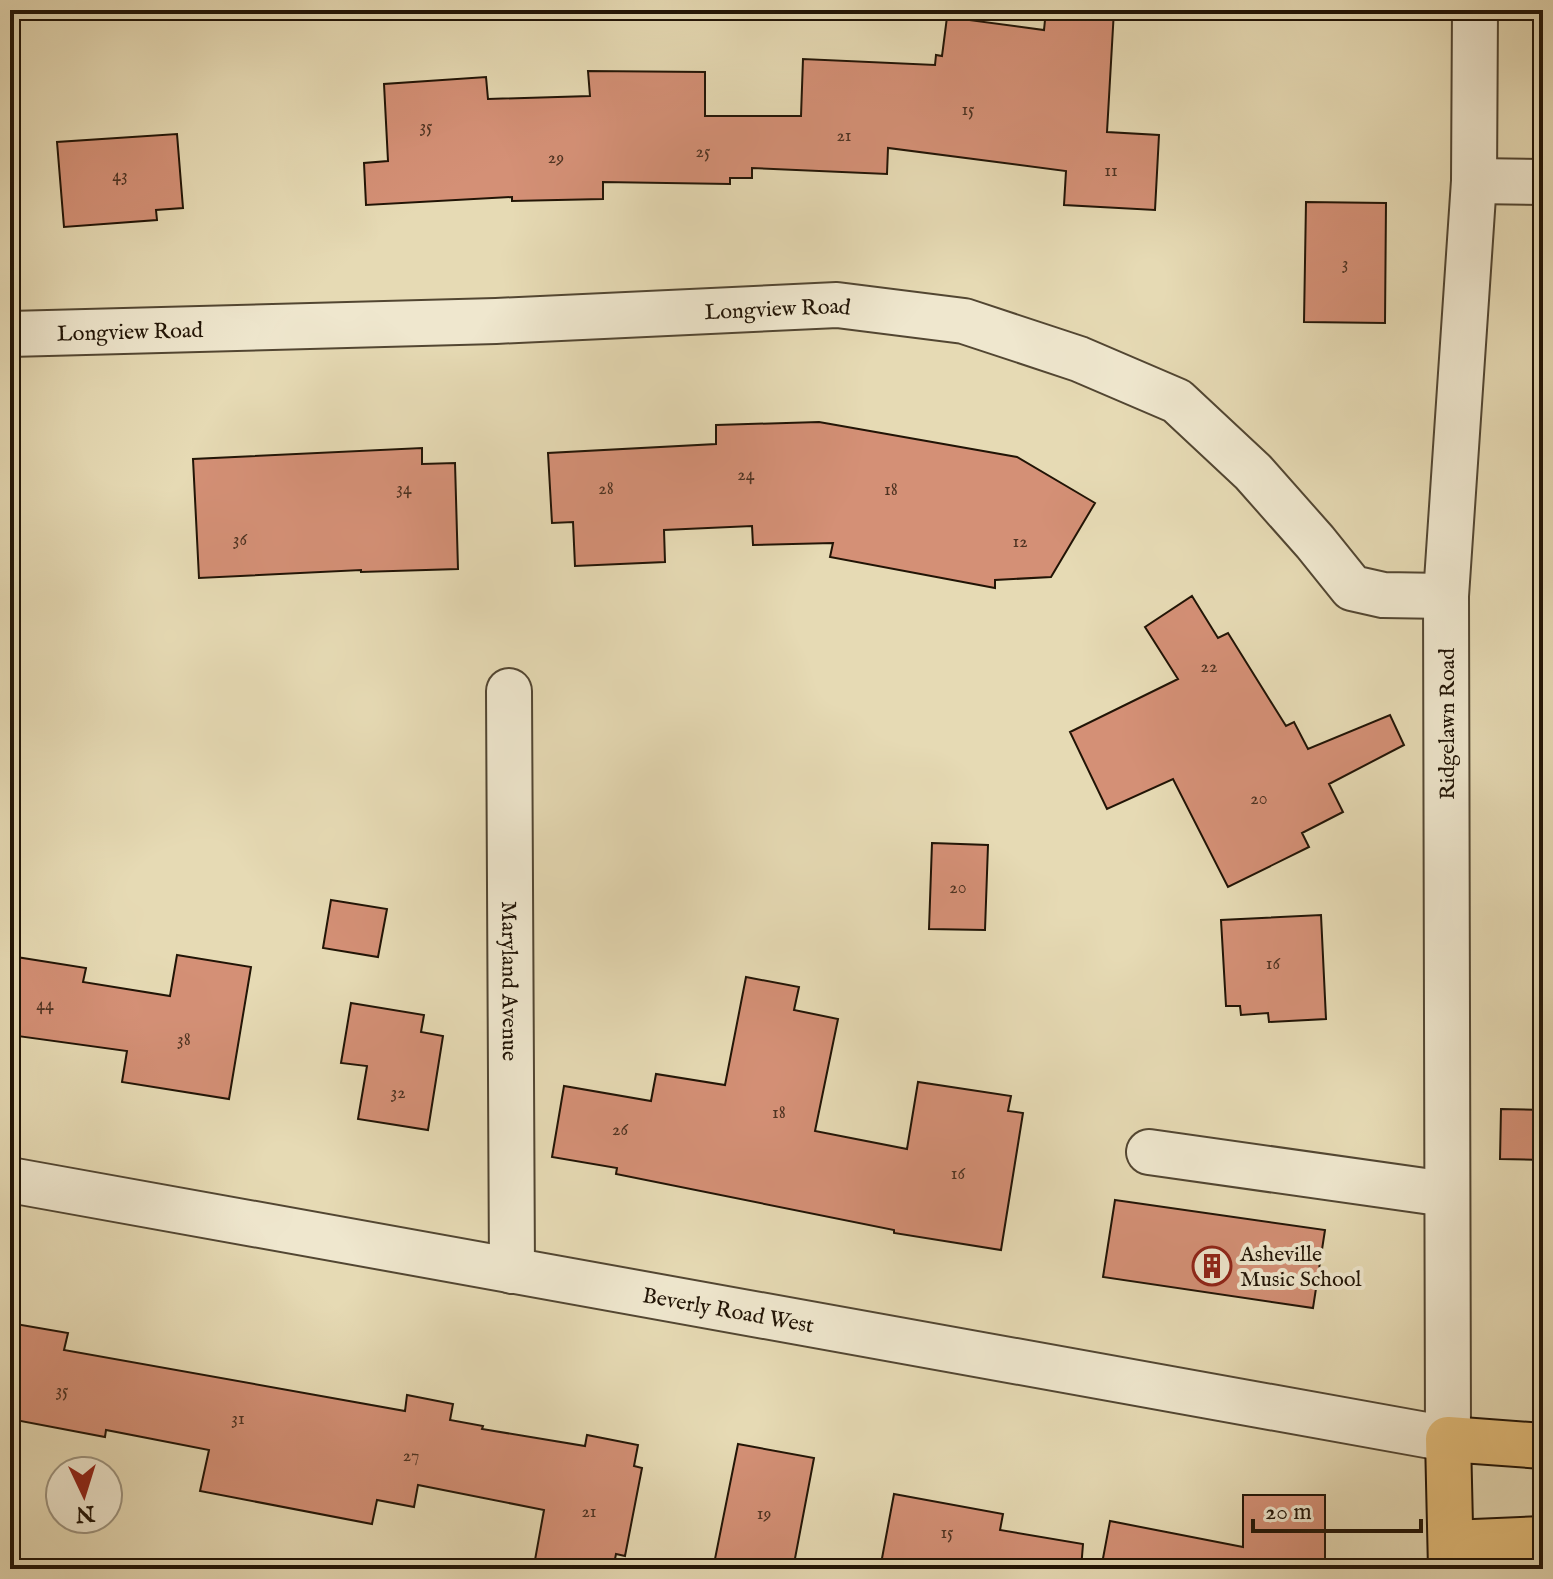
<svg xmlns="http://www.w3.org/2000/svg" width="1553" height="1579" font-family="'IM FELL English',serif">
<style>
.building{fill:#d49076;stroke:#211406;stroke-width:2}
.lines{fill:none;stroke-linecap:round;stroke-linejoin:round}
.minor-casing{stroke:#524632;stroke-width:48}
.major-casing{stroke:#211406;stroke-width:48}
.minor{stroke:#efe7ce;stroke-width:44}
.major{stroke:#e3bd7a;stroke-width:44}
.labels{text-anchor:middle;stroke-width:8;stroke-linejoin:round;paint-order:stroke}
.number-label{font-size:18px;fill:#4e3322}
.street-label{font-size:22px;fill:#211406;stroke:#efe7ce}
.poi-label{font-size:22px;fill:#211406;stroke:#efe7ce;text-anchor:start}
</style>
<rect width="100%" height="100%" fill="#e6dab4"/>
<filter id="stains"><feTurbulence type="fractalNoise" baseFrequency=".0025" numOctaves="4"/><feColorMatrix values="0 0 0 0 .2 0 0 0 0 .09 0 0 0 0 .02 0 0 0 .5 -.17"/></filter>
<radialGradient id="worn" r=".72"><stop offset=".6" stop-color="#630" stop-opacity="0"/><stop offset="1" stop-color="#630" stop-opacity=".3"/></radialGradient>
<!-- building -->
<path class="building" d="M 1046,10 L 1114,10 L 1107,132 L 1159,135 L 1155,210 L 1064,205 L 1066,171 L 888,148 L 887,174 L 752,168 L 752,178 L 730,178 L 730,184 L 603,182 L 603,199 L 512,201 L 512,197 L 366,205 L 364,163 L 388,161 L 384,84 L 486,77 L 488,99 L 590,96 L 588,71 L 705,72 L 705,116 L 801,116 L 803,59 L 935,65 L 936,55 L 942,56 L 947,17 L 1044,30 Z
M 177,134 L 183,208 L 156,210 L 157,220 L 64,227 L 57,142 Z
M 1306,202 L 1386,203 L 1385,323 L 1304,322 Z
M 819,422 L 1017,457 L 1095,503 L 1051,577 L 995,580 L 995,588 L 830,557 L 833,543 L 753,545 L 752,526 L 664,530 L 665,562 L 575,566 L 573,522 L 552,523 L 548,453 L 716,444 L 716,425 Z
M 422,448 L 422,464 L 455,463 L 458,569 L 361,572 L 361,570 L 199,578 L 193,459 Z
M 1192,596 L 1218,638 L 1228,633 L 1286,726 L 1294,722 L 1308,749 L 1390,715 L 1404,745 L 1329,784 L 1343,812 L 1302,833 L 1309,847 L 1228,887 L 1173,779 L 1107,809 L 1070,732 L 1178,679 L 1145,627 Z
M 932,843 L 988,845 L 985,930 L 929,929 Z
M 331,900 L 387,909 L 378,957 L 323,948 Z
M 1321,915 L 1326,1019 L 1269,1022 L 1268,1013 L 1241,1015 L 1240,1006 L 1226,1006 L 1221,920 Z
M 177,955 L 251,967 L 229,1099 L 122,1082 L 127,1051 L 10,1035 L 10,956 L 86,968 L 83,982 L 170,996 Z
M 746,977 L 799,987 L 794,1010 L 838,1019 L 815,1131 L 907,1149 L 918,1082 L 1011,1096 L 1008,1111 L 1023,1113 L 1001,1250 L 894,1233 L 894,1230 L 616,1174 L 617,1168 L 552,1157 L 564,1086 L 651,1101 L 656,1074 L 725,1085 Z
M 351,1003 L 424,1015 L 421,1032 L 443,1036 L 428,1130 L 358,1119 L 367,1066 L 341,1063 Z
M 1501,1109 L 1543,1110 L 1543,1160 L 1500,1159 Z
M 1115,1200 L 1325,1230 L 1313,1308 L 1103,1277 Z
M 10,1323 L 68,1333 L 64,1350 L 405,1411 L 407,1395 L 453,1404 L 450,1420 L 483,1426 L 482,1429 L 585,1446 L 587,1435 L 638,1445 L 634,1466 L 642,1468 L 625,1556 L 616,1554 L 613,1569 L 579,1569 L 535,1560 L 544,1510 L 418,1485 L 414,1507 L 377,1500 L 372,1524 L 200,1491 L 209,1450 L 106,1430 L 105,1437 L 10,1419 Z
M 738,1444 L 814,1458 L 793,1569 L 713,1569 Z
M 894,1494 L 1003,1514 L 1000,1530 L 1083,1544 L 1081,1569 L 880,1569 Z
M 1243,1495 L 1325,1495 L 1325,1568 L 1101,1569 L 1110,1521 L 1243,1547 Z"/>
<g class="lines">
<defs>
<g id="minor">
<path d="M 1474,181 L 1543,182"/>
<path id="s1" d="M 10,334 L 496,321 L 837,305 L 964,321 L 1079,359 L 1177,401 L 1253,472 L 1315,542 L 1352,588 L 1383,595 L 1446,596"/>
<path id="s2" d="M 509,691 L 512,1271"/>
<path d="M 1149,1152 L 1446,1194"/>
<path id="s3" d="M 10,1180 L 1448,1439 L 1446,596 L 1474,181 L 1475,10"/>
</g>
<path id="major" d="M 1451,1543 L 1543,1539
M 1451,1569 L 1448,1439 L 1543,1446"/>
</defs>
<!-- minor casing -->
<use href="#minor" class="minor-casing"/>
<!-- major casing -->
<use href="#major" class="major-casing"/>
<!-- minor -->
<use href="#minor" class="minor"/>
<!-- major -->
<use href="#major" class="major"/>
</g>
<!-- icons -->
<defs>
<symbol id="building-ring" viewBox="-11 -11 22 22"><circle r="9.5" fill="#efe7ce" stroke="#8f2418" stroke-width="1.5"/><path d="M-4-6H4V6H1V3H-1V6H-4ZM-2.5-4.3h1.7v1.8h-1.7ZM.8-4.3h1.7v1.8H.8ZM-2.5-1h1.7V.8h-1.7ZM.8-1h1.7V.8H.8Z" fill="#8f2418"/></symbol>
</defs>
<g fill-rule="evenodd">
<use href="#building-ring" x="1190" y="1244" width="44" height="44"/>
</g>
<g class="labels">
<!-- number labels -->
<g class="number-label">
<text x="968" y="115">15</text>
<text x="426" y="132">35</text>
<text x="844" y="141">21</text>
<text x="703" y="157">25</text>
<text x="556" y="163">29</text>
<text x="1111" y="176">11</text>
<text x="120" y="181">43</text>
<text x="1345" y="269">3</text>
<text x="746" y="480">24</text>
<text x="404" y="494">34</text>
<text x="606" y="494">28</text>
<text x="891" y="495">18</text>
<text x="240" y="545">36</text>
<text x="1020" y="547">12</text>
<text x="1209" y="672">22</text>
<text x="1259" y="804">20</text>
<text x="958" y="893">20</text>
<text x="1273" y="969">16</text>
<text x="45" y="1010">44</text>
<text x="184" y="1045">38</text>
<text x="398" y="1098">32</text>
<text x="779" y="1118">18</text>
<text x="620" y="1135">26</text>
<text x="958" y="1179">16</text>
<text x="62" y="1396">35</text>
<text x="238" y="1424">31</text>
<text x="411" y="1461">27</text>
<text x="589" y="1517">21</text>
<text x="764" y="1519">19</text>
<text x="947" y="1538">15</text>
</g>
<!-- street labels -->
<g class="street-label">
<text dy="8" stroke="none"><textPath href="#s1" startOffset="768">Longview Road</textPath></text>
<text dy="8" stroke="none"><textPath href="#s1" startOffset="120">Longview Road</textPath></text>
<text transform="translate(1446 724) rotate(-90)" y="8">Ridgelawn Road</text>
<text dy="8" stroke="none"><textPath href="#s2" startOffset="290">Maryland Avenue</textPath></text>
<text dy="8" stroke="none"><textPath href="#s3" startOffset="730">Beverly Road West</textPath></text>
</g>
<!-- poi labels -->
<g class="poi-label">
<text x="1240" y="1261">Asheville<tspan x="1240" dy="25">Music School</tspan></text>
</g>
</g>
<!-- margin -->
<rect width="1553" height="1579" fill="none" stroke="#e6dab4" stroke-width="40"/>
<rect x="12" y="12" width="1529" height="1555" fill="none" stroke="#211406" stroke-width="4"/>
<rect x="20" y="20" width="1513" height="1539" fill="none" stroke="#211406" stroke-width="2"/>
<!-- north arrow -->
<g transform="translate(84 1495) rotate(176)"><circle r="38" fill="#efe7ce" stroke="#9d937e" stroke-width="2"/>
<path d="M0-6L14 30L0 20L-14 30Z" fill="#8f2418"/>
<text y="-12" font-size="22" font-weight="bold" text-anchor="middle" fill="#211406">N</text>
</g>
<!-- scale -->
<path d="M1253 1519v12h168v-12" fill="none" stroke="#211406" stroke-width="4"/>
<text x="1265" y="1519" font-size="24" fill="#211406" stroke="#efe7ce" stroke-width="6" paint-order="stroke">20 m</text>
<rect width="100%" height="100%" filter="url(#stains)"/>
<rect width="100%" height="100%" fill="url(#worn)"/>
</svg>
